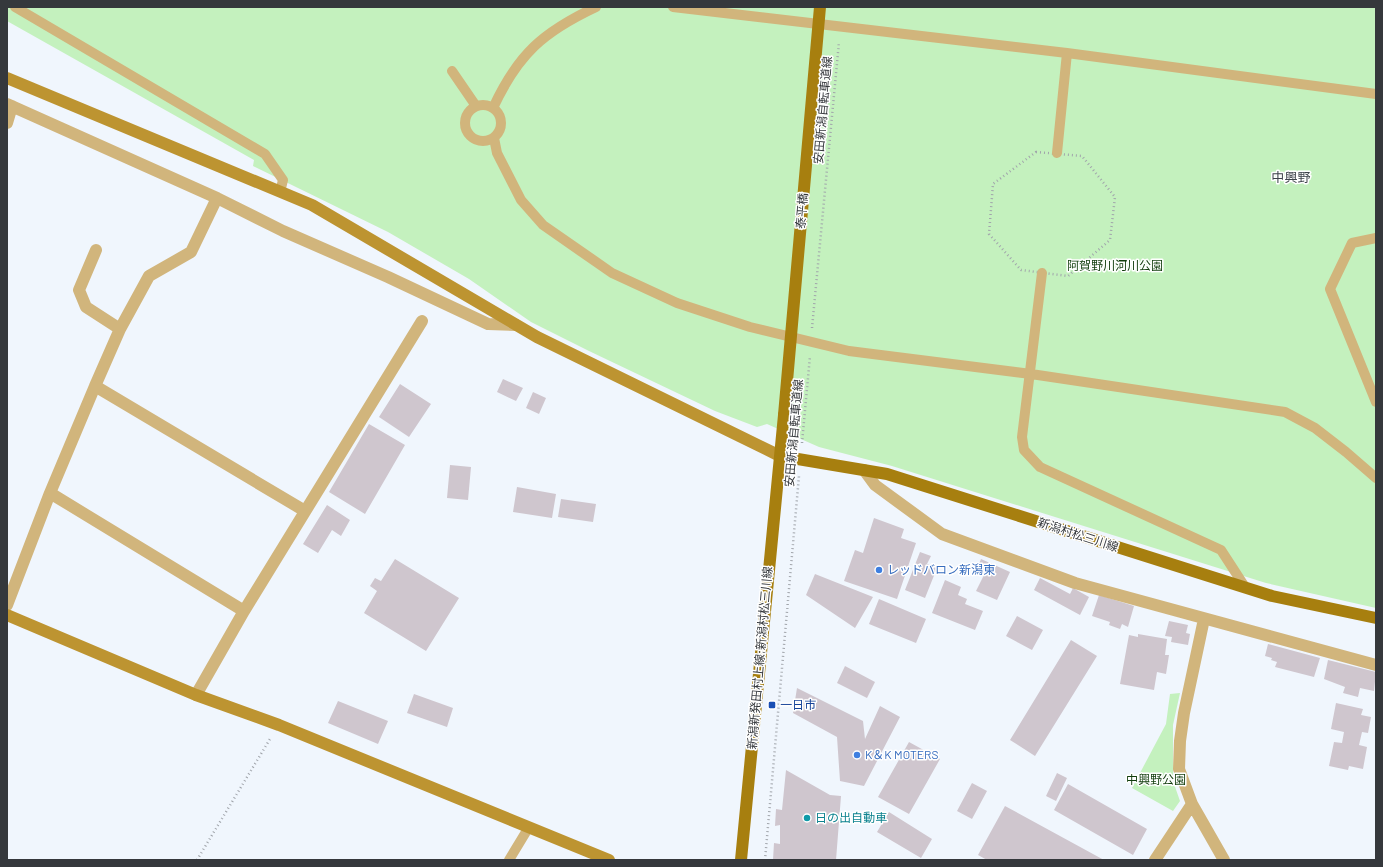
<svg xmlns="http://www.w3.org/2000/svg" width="1383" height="867" font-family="Barlow,'Noto Sans JP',sans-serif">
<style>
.green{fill:#c4f1be}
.building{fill:#cfc6ce}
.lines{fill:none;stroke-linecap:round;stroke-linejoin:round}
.path{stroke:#a1a5ab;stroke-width:2.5;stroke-dasharray:1 3;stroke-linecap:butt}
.lane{stroke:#d1b57c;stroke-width:10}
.street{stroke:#d1b57c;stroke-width:12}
.secondary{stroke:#bd9431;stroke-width:12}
.primary{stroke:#a77f0f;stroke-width:12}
.primary-bridge{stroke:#a77f0f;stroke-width:12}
.shop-dot{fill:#3f7fe0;stroke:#fff;stroke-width:1.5}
.transit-dot{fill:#1a4fb4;stroke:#fff;stroke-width:1.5}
.culture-dot{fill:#0f9aa8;stroke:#fff;stroke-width:1.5}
.labels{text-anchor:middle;stroke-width:3;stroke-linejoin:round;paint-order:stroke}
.street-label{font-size:12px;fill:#35383c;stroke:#fff}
.park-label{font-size:12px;fill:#113d0c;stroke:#fff}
.shop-label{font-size:12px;fill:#366cbe;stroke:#fff;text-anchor:start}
.transit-label{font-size:12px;fill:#164399;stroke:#fff;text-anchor:start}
.culture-label{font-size:12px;fill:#0d838f;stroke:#fff;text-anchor:start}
.neighbourhood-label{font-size:13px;fill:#3d434a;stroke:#fff}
</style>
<rect width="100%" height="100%" fill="#f0f6fd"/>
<!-- green -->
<path class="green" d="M 7,7 L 1376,7 L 1376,608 L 1266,583 L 892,466 L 819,447 L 767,424 L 757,427 L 715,411 L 589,351 L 531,322 L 469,279 L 388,232 L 253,166 L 254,160 L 7,21 Z
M 1180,693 L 1173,725 L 1173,781 L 1180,801 L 1173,811 L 1132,788 L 1166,724 L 1170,694 Z"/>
<!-- building -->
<path class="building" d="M 503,379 L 523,388 L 516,401 L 497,392 Z
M 400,384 L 431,404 L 409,437 L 379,417 Z
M 533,392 L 546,398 L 539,414 L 526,408 Z
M 369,424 L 405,445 L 365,514 L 329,492 Z
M 450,465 L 471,467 L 468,500 L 447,498 Z
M 517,487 L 556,494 L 552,518 L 513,512 Z
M 561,499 L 596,504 L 593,522 L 558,517 Z
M 327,505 L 350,520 L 341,536 L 332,530 L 318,553 L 303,544 Z
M 874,518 L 904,529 L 901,538 L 916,543 L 897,599 L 844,581 L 855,550 L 863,553 Z
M 920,552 L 931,556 L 927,564 L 937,568 L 925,598 L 905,590 Z
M 395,559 L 459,598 L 426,651 L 364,613 L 377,591 L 370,586 L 375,578 L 381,581 Z
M 981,559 L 1010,572 L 997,600 L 976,591 L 984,575 L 976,571 Z
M 815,574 L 873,597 L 855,628 L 806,595 Z
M 1040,578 L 1070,594 L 1073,588 L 1089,597 L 1080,615 L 1034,590 Z
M 945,580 L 961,587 L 958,595 L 967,599 L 965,604 L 983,611 L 975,630 L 932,613 Z
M 1099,595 L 1134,606 L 1128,627 L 1122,624 L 1120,629 L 1109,625 L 1110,622 L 1092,616 Z
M 879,599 L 926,619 L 916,643 L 869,624 Z
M 1017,616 L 1043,630 L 1032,650 L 1006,636 Z
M 1169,621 L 1188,625 L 1186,633 L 1190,634 L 1188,645 L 1171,642 L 1172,637 L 1165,636 Z
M 1138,634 L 1167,639 L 1165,655 L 1169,655 L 1166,674 L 1157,672 L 1154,690 L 1120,684 L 1129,635 L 1138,637 Z
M 1071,640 L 1097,656 L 1035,756 L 1010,740 Z
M 1268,644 L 1320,658 L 1314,677 L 1275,667 L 1277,662 L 1271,660 L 1272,658 L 1265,656 Z
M 1328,660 L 1376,672 L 1374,691 L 1360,688 L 1358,697 L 1343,693 L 1345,687 L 1324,679 Z
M 845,666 L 875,682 L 867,698 L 837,683 Z
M 797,688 L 863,721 L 865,739 L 880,706 L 900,717 L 864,786 L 840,781 L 837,737 L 793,713 Z
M 414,694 L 453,708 L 447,727 L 407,713 Z
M 338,701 L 388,721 L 378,744 L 328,723 Z
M 1336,703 L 1363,709 L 1361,715 L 1371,717 L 1368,733 L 1362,732 L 1359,745 L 1367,747 L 1363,769 L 1349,766 L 1348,770 L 1329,766 L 1334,742 L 1342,743 L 1344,732 L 1331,729 Z
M 909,742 L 940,759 L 909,814 L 878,797 Z
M 786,770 L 830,795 L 841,796 L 836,860 L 773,860 L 774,843 L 780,844 L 780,825 L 775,826 L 776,809 L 782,810 Z
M 1057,773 L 1067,778 L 1056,801 L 1046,796 Z
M 972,783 L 987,791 L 972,819 L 957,811 Z
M 1068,784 L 1147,829 L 1133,855 L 1054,810 Z
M 1005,806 L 1104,860 L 987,860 L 978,855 Z
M 889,812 L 932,839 L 921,858 L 877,832 Z"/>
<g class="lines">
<!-- path -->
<path class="path" d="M 1036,152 L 1082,156 L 1115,197 L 1110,240 L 1068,276 L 1021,270 L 989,234 L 993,184 Z
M 812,328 L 839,42
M 802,443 L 810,356
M 197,860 L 270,739
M 765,860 L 799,476"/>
<!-- lane -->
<path class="lane" d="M 15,7 L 265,154 L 283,180 L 280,192
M 673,7 L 1067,53 L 1376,94
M 452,71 L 476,106
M465 123a18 18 0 1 1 36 0a18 18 0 1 1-36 0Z
M 493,108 C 518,54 543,32 596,7
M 494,138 L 497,153 L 521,200 L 543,225 L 612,273 L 677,303 L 750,327 L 849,351 L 1031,374 L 1285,412 L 1315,428 L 1346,452 L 1376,478
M 1057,153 L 1067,53
M 1376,238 L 1352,243 L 1330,289 L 1376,402
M 1042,273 L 1022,437 L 1024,450 L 1040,467 L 1221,550 L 1245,587
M 509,860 L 529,827"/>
<!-- street -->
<path class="street" d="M 7,104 L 217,198 L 283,231 L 388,277 L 488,324 L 516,325
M 7,123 L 12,106
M 120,329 L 149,276 L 191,252 L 217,198
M 95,386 L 120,329 L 86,307 L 79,290 L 96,250
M 864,470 L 875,485 L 942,534 L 1075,583 L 1376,665
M 50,493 L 244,611
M 7,605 L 50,493 L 95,386 L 305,511
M 196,695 L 244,611 L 422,321
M 1192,804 L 1224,860
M 1155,860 L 1192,804 L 1179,769 L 1180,741 L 1184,713 L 1204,619"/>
<!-- secondary -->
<path class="secondary" d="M 7,78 L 312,205 L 537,337 L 780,456
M 7,615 L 196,695 L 279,725 L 609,860"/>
<!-- primary -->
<path class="primary" d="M 780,456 L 887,474 L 1272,596 L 1376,618
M 741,860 L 784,415"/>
<!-- primary-bridge -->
<path class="primary-bridge" d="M 784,415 L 820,7"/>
</g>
<!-- markers -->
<g class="shop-dot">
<circle cx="879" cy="570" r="4"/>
<circle cx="857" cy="755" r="4"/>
</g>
<rect class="transit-dot" x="768" y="701" width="8" height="8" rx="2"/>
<circle class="culture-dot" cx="807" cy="818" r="4"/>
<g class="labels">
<!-- street labels -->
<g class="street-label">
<text transform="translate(823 110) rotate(-85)" y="4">安田新潟自転車道線</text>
<text transform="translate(802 211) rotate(-85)" y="4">泰平橋</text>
<text transform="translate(794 433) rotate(-85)" y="4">安田新潟自転車道線</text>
<text transform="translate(1078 535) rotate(18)" y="4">新潟村松三川線</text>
<text transform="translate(760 658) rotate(-85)" y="4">新潟新発田村上線;新潟村松三川線</text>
</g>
<!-- park labels -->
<g class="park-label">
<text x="1115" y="270">阿賀野川河川公園</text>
<text x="1156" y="784">中興野公園</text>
</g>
<!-- shop labels -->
<g class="shop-label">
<text x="887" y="574">レッドバロン新潟東</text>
<text x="865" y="759">K＆K MOTERS</text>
</g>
<!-- transit labels -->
<g class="transit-label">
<text x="780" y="709">一日市</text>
</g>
<!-- culture labels -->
<g class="culture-label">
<text x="815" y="822">日の出自動車</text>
</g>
<!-- neighbourhood labels -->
<g class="neighbourhood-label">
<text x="1291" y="182">中興野</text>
</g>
</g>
<!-- border -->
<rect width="1383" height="867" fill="none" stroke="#35383c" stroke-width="16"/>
</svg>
